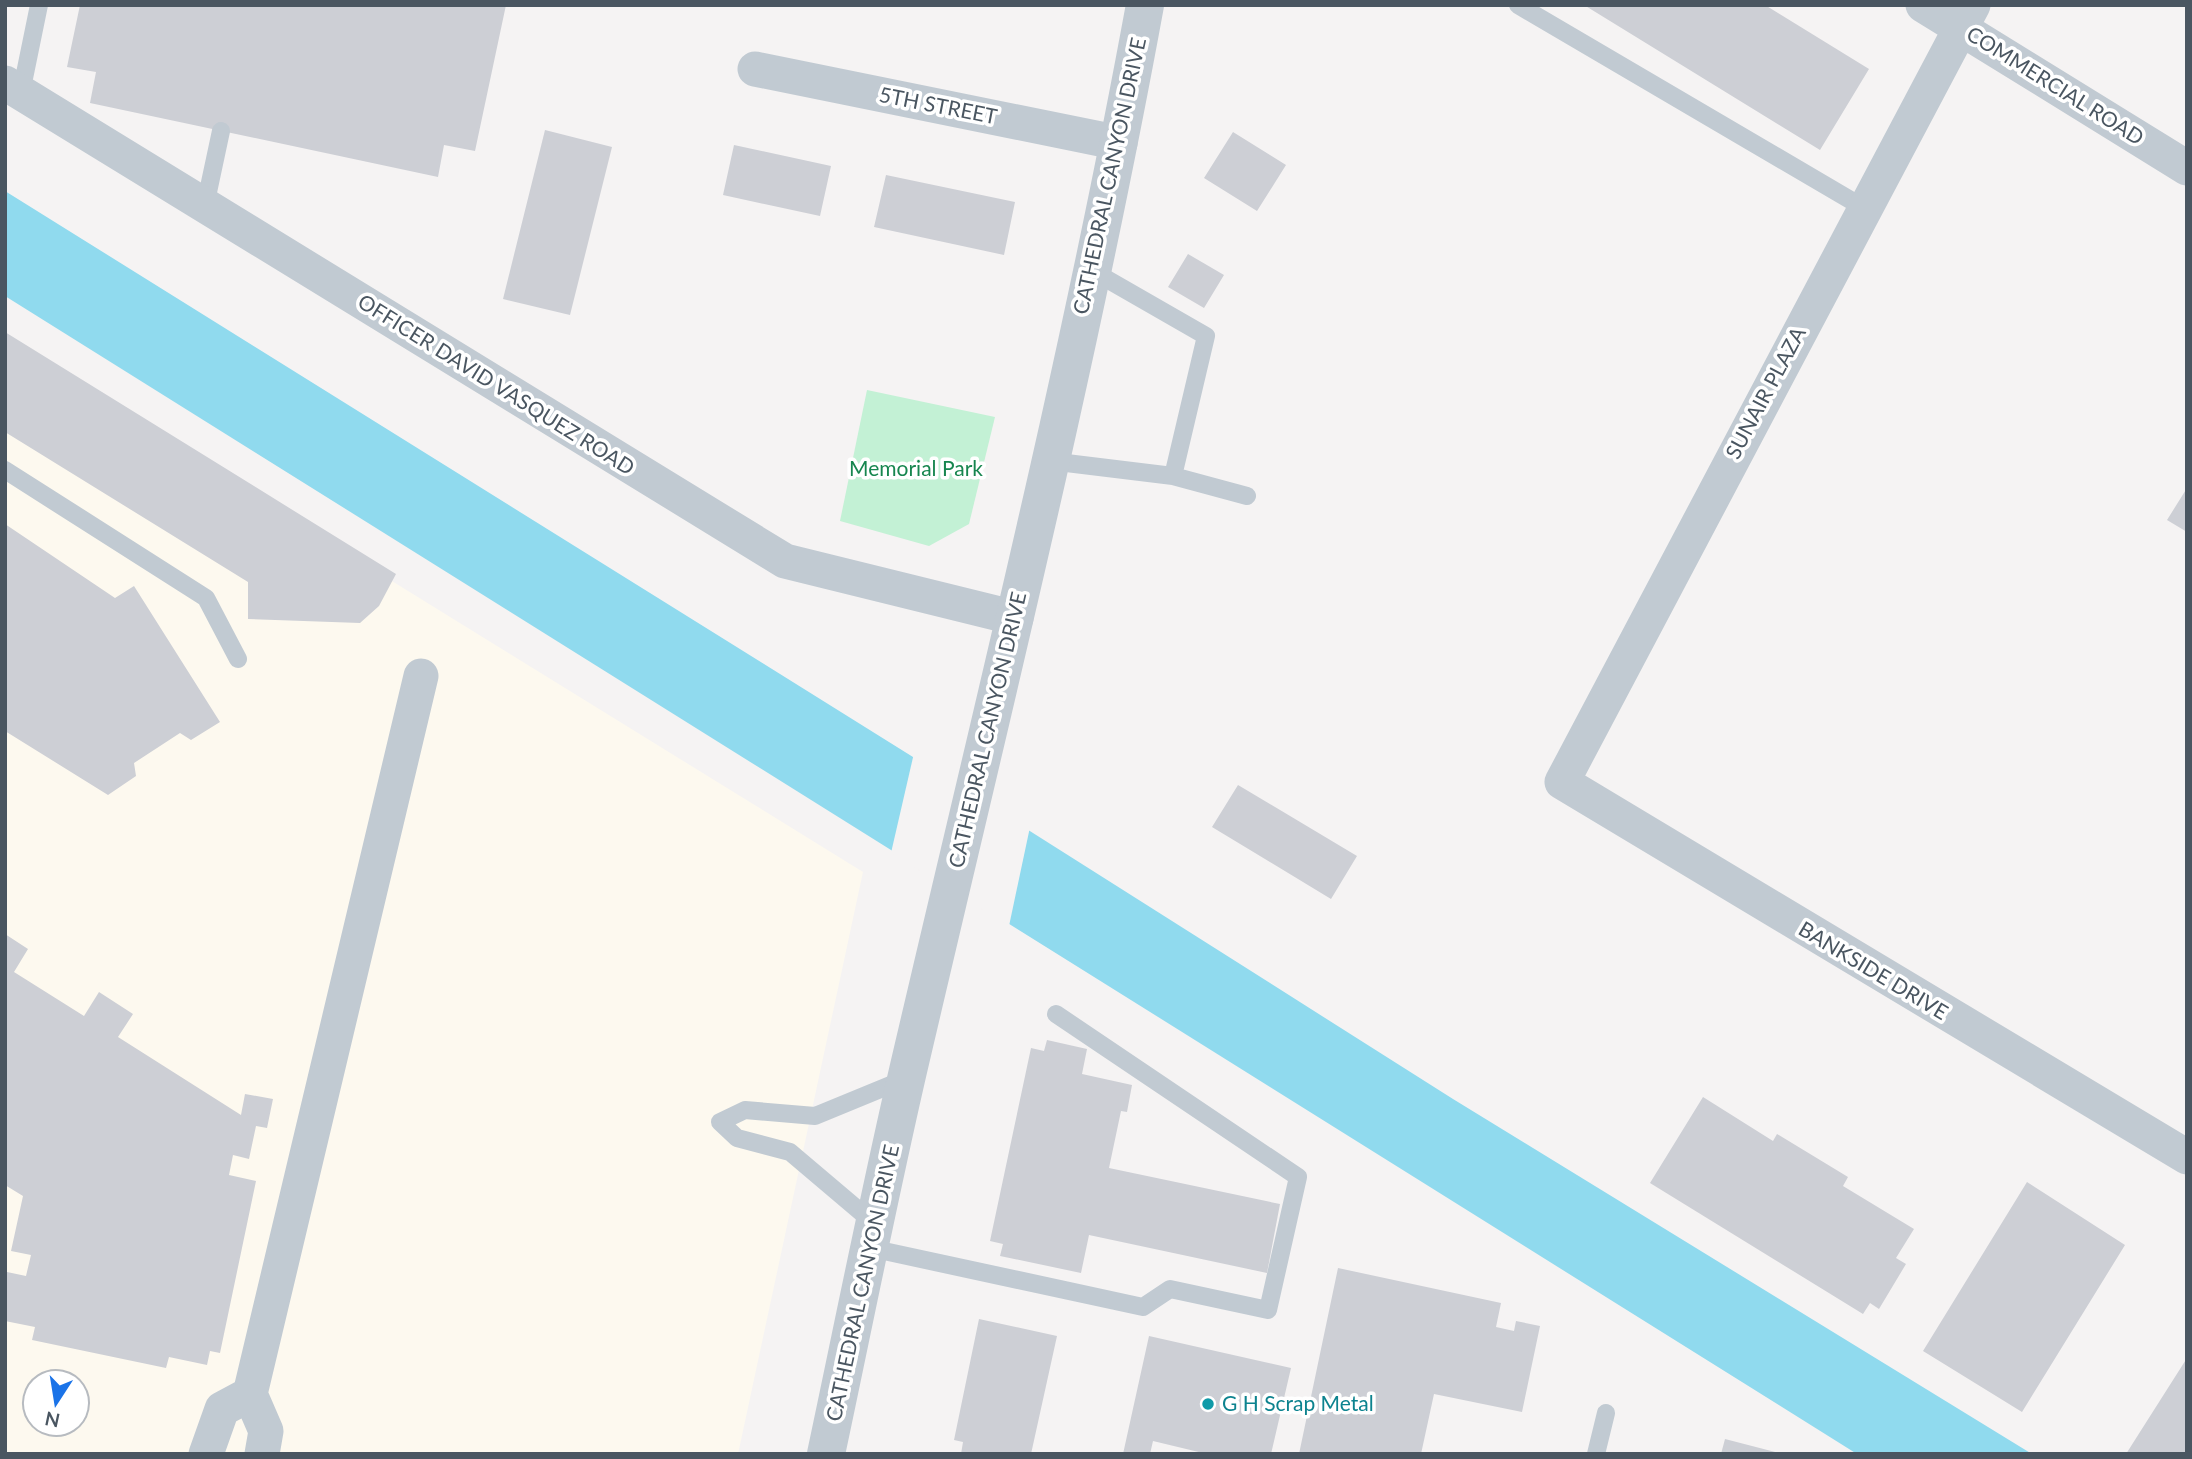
<svg xmlns="http://www.w3.org/2000/svg" width="2192" height="1459" font-family="Lato,sans-serif">
<style>
.commercial{fill:#fdf9ef;fill-rule:evenodd}
.green{fill:#c3f1d5}
.water{fill:#90daee}
.pier{fill:#f5f3f3}
.building{fill:#cdcfd5}
.lines{fill:none;stroke-linecap:round;stroke-linejoin:round}
.service{stroke:#c1cad2;stroke-width:18}
.minor{stroke:#c1cad2;stroke-width:35}
.tertiary{stroke:#c1cad2;stroke-width:38}
.culture-dot{fill:#0f9aa8;stroke:#fff;stroke-width:2.5}
.labels{text-anchor:middle;stroke-width:7;stroke-linejoin:round;paint-order:stroke}
.street-label{font-size:21px;fill:#4a5661;stroke:#fff}
.park-label{font-size:21px;fill:#17864f;stroke:#fff}
.culture-label{font-size:21px;fill:#0d838f;stroke:#fff;text-anchor:start}
</style>
<rect width="100%" height="100%" fill="#f5f3f3"/>
<!-- commercial -->
<path class="commercial" d="M 5,342 L 863,872 L 738,1454 L 5,1454 ZM 35,1382 L 77,1382 L 77,1424 L 35,1424 Z"/>
<!-- green -->
<path class="green" d="M 867,390 L 995,417 L 969,524 L 929,546 L 840,521 Z"/>
<!-- water -->
<path class="water" d="M 5,191 L 913,757 L 1453,1099 L 2032,1454 L 1857,1454 L 5,296 Z"/>
<!-- pier -->
<path class="pier" d="M 914,753 L 1030,827 L 1009,926 L 891,853 Z"/>
<!-- building -->
<path class="building" d="M 80,5 L 506,5 L 475,151 L 444,145 L 438,177 L 90,103 L 96,72 L 67,67 Z
M 1584,5 L 1765,5 L 1869,69 L 1820,150 Z
M 545,130 L 612,147 L 570,315 L 503,299 Z
M 1233,132 L 1286,165 L 1257,211 L 1204,178 Z
M 734,145 L 831,166 L 820,216 L 723,195 Z
M 886,175 L 1015,202 L 1004,255 L 874,227 Z
M 1188,254 L 1224,275 L 1204,308 L 1168,287 Z
M 5,332 L 396,574 L 379,606 L 360,623 L 248,619 L 248,582 L 5,432 Z
M 2187,488 L 2187,532 L 2167,520 Z
M 5,524 L 115,598 L 134,586 L 220,722 L 191,740 L 180,733 L 134,763 L 136,776 L 108,795 L 5,731 Z
M 1238,785 L 1357,856 L 1331,899 L 1212,827 Z
M 5,934 L 28,949 L 14,972 L 84,1016 L 99,992 L 133,1014 L 118,1037 L 241,1115 L 245,1094 L 273,1099 L 267,1128 L 256,1126 L 249,1159 L 233,1155 L 229,1175 L 256,1181 L 220,1353 L 210,1351 L 207,1365 L 169,1357 L 166,1368 L 32,1340 L 35,1327 L 5,1321 L 7,1272 L 26,1276 L 31,1255 L 11,1251 L 23,1196 L 5,1185 Z
M 1047,1040 L 1087,1049 L 1082,1074 L 1132,1085 L 1127,1112 L 1121,1111 L 1109,1168 L 1280,1204 L 1267,1273 L 1089,1235 L 1081,1273 L 1000,1256 L 1003,1244 L 990,1241 L 1031,1048 L 1044,1051 Z
M 1703,1097 L 1773,1141 L 1777,1134 L 1848,1177 L 1843,1186 L 1914,1229 L 1896,1258 L 1906,1264 L 1879,1309 L 1870,1303 L 1863,1314 L 1650,1183 Z
M 2027,1182 L 2125,1245 L 2022,1412 L 1923,1351 Z
M 1338,1268 L 1501,1303 L 1496,1327 L 1514,1331 L 1516,1321 L 1540,1326 L 1522,1412 L 1434,1394 L 1421,1454 L 1299,1454 Z
M 979,1319 L 1057,1336 L 1031,1454 L 961,1454 L 963,1442 L 954,1440 Z
M 1149,1336 L 1291,1368 L 1271,1454 L 1207,1454 L 1153,1441 L 1150,1454 L 1123,1454 Z
M 2187,1358 L 2187,1454 L 2126,1454 Z
M 1725,1439 L 1779,1453 L 1779,1454 L 1721,1454 Z"/>
<g class="lines">
<!-- service -->
<path class="service" d="M 1518,5 L 1864,208
M 21,93 L 39,5
M 205,206 L 221,131
M 1091,270 L 1206,336 L 1173,476
M 1050,461 L 1173,476 L 1247,496
M 5,470 L 206,598 L 238,659
M 875,1224 L 790,1152 L 737,1138 L 720,1122 L 745,1110 L 815,1116 L 905,1079
M 870,1248 L 1143,1307 L 1170,1289 L 1268,1310 L 1298,1177 L 1056,1014
M 1596,1454 L 1606,1413"/>
<!-- minor -->
<path class="minor" d="M 1923,5 L 2187,168
M 1973,5 L 1562,782 L 2187,1157
M 755,69 L 1120,143
M 5,83 L 785,561 L 1016,618
M 206,1454 L 222,1409 L 250,1394
M 262,1454 L 266,1431 L 250,1394 L 421,676"/>
<!-- tertiary -->
<path class="tertiary" d="M 826,1454 C 853,1327 878,1201 907,1075 C 990,719 1079,365 1145,5"/>
</g>
<!-- markers -->
<circle class="culture-dot" cx="1208" cy="1404" r="7"/>
<g class="labels">
<!-- street labels -->
<g class="street-label">
<text transform="translate(2055 86) rotate(32)" y="7">COMMERCIAL ROAD</text>
<text transform="translate(938 106) rotate(11)" y="7">5TH STREET</text>
<text transform="translate(1110 176) rotate(-78)" y="7">CATHEDRAL CANYON DRIVE</text>
<text transform="translate(496 385) rotate(32)" y="7">OFFICER DAVID VASQUEZ ROAD</text>
<text transform="translate(1766 393) rotate(-62)" y="7">SUNAIR PLAZA</text>
<text transform="translate(988 730) rotate(-77)" y="7">CATHEDRAL CANYON DRIVE</text>
<text transform="translate(1873 971) rotate(31)" y="7">BANKSIDE DRIVE</text>
<text transform="translate(863 1283) rotate(-78)" y="7">CATHEDRAL CANYON DRIVE</text>
</g>
<!-- park labels -->
<g class="park-label">
<text x="916" y="476">Memorial Park</text>
</g>
<!-- culture labels -->
<g class="culture-label">
<text x="1222" y="1411">G H Scrap Metal</text>
</g>
</g>
<!-- border -->
<rect width="2192" height="1459" fill="none" stroke="#4a5661" stroke-width="14"/>
<!-- north arrow -->
<g transform="translate(56 1403) rotate(192)"><circle r="33" fill="#ffffff" stroke="#b7bbc0" stroke-width="2"/>
<path d="M0-5L12 26L0 18L-12 26Z" fill="#1a73e8"/>
<text y="-10" font-size="19" font-weight="bold" text-anchor="middle" fill="#4a5661">N</text>
</g>
</svg>
